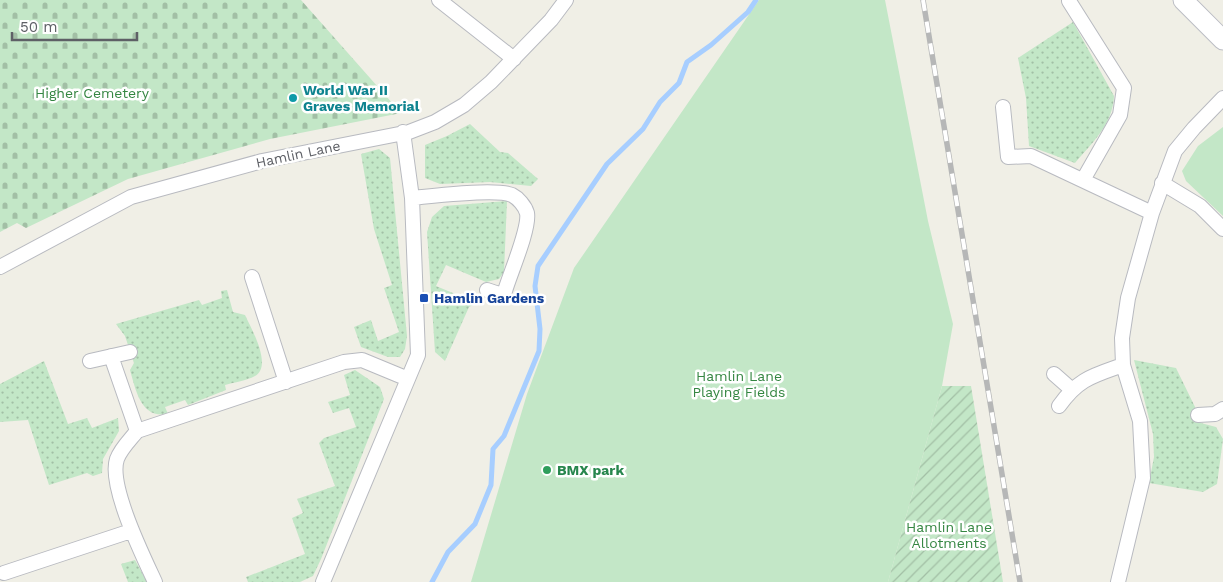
<svg xmlns="http://www.w3.org/2000/svg" width="1223" height="582" font-family="'Work Sans',sans-serif">
<style>
.grass{fill:url(#grass-dots)}
.cemetery{fill:url(#cemetery-stones)}
.park{fill:#c3e7c7}
.garden{fill:url(#garden-furrows)}
.lines{fill:none;stroke-linecap:round;stroke-linejoin:round}
.stream{stroke:#a7ceff;stroke-width:5}
.street-casing{stroke:#b8bac0;stroke-width:16}
.secondary-casing{stroke:#bbbdc4;stroke-width:21}
.street{stroke:#fff;stroke-width:14}
.secondary{stroke:#fff;stroke-width:19}
.rail-casing{stroke:#b6b7b7;stroke-width:5.5}
.rail{stroke:#fff;stroke-width:4;stroke-dasharray:11;stroke-linecap:butt}
.culture-dot{fill:#0f9aa8;stroke:#fff;stroke-width:2}
.transit-dot{fill:#1a4fb4;stroke:#fff;stroke-width:2}
.leisure-dot{fill:#2e9e5b;stroke:#fff;stroke-width:2}
.labels{text-anchor:middle;stroke-width:5;stroke-linejoin:round;paint-order:stroke}
.culture-label{font-size:14px;font-weight:bold;fill:#0d838f;stroke:#fff;text-anchor:start}
.park-label{font-size:14px;fill:#358642;stroke:#fff}
.street-label{font-size:14px;fill:#5e6066;stroke:#fff}
.transit-label{font-size:14px;font-weight:bold;fill:#164399;stroke:#fff;text-anchor:start}
.leisure-label{font-size:14px;font-weight:bold;fill:#27864d;stroke:#fff;text-anchor:start}
</style>
<defs>
<pattern id="grass-dots" width="8" height="8" patternUnits="userSpaceOnUse" patternTransform="scale(1.25)"><rect width="8" height="8" fill="#c3e7c7"/><path d="M2 2h.1M6 6h.1" fill="none" stroke="#a2bfa5" stroke-width="1.8" stroke-linecap="round"/></pattern>
<pattern id="cemetery-stones" width="16" height="16" patternUnits="userSpaceOnUse" patternTransform="scale(1.25)"><rect width="16" height="16" fill="#c3e7c7"/><path d="M2 7V4a2 2 0 0 1 4 0v3zM10 15v-3a2 2 0 0 1 4 0v3z" fill="#a2bfa5"/></pattern>
<pattern id="garden-furrows" width="10" height="10" patternUnits="userSpaceOnUse" patternTransform="scale(1.25)"><rect width="10" height="10" fill="#c3e7c7"/><path d="M-1 1l2-2M0 10L10 0M9 11l2-2" fill="none" stroke="#a2bfa5"/></pattern>
</defs>
<rect width="100%" height="100%" fill="#f0efe6"/>
<!-- grass -->
<path class="grass" d="M 1073,22 L 1114,96 C 1113,124 1092,143 1075,163 L 1029,146 L 1026,98 L 1018,58 Z
M 470,124 L 500,152 L 508,153 L 538,179 L 531,186 L 490,182 L 440,184 L 425,178 L 425,145 L 447,136 Z
M 379,149 L 390,158 L 407,336 L 405,349 L 400,357 L 388,357 L 361,347 L 354,327 L 371,320 L 378,341 L 399,332 L 384,288 L 392,285 L 374,229 L 361,154 Z
M 507,201 L 504,272 L 499,279 L 486,282 L 446,265 L 436,286 L 477,303 L 469,307 L 445,361 L 435,352 L 427,232 L 432,217 L 444,206 Z
M 227,290 L 233,312 L 245,315 C 251,328 273,366 255,376 C 246,381 235,382 225,385 L 226,390 L 188,405 L 185,400 L 165,407 L 168,414 C 141,419 136,391 130,370 L 134,363 L 125,336 L 116,324 L 199,300 L 202,305 L 222,298 L 221,291 Z
M 1134,360 L 1176,368 L 1196,409 L 1197,422 L 1216,427 L 1223,439 L 1217,484 L 1203,492 L 1149,483 L 1154,457 L 1153,434 Z
M 44,361 L 68,424 L 87,418 L 92,428 L 118,418 L 119,431 L 103,459 L 102,473 L 93,476 L 87,473 L 49,485 L 28,420 L 0,422 L 0,384 Z
M 355,370 L 380,387 L 384,399 L 321,559 L 313,576 L 300,582 L 248,582 L 246,577 L 305,554 L 292,518 L 303,513 L 297,499 L 335,486 L 319,443 L 324,438 L 356,427 L 349,408 L 333,413 L 328,402 L 350,395 L 344,375 Z
M 135,560 L 147,582 L 128,582 L 121,564 Z"/>
<!-- cemetery -->
<path class="cemetery" d="M 0,0 L 301,0 L 401,113 L 270,139 L 128,179 L 26,228 L 17,223 L 0,232 Z"/>
<!-- park -->
<path class="park" d="M 759,0 L 885,0 L 928,221 L 953,324 L 942,386 L 888,582 L 471,582 L 527,394 L 574,268 Z
M 1223,127 L 1223,216 L 1186,181 L 1182,171 L 1198,146 Z"/>
<!-- garden -->
<path class="garden" d="M 942,386 L 971,386 L 1003,582 L 888,582 Z"/>
<g class="lines">
<!-- stream -->
<path class="stream" d="M 432,582 L 448,552 L 475,524 L 491,485 L 493,449 L 504,436 L 539,351 L 540,329 L 535,286 L 538,266 L 607,164 L 643,129 L 660,102 L 679,83 L 687,62 L 711,45 L 748,12 L 756,0"/>
<defs>
<path id="street" d="M 439,0 L 514,59
M 1069,1 L 1124,88 L 1120,115 L 1083,180
M 1003,107 L 1008,157 L 1031,156 L 1152,213 L 1175,151 L 1194,128 L 1223,98
M 1162,183 L 1200,206 L 1223,229
M 412,198 C 433,196 496,188 512,195 C 518,198 525,206 527,213 C 530,228 510,274 505,291 L 499,294 L 487,290
M 0,267 L 131,197 L 262,161 L 409,132 L 435,122 L 464,105 L 491,82 L 551,20 L 566,0
M 252,277 L 286,382
M 111,356 L 137,431
M 90,361 L 130,352
M 1054,374 L 1071,389
M 1059,406 C 1078,379 1092,376 1123,365
M 1198,415 L 1215,414 L 1223,409
M 4,573 L 131,531
M 155,582 C 143,556 108,485 117,459 C 121,448 131,439 137,431 L 344,362 L 362,360 L 408,379
M 323,582 L 418,355 L 412,198 L 403,132
M 1118,582 L 1143,478 L 1140,421 L 1123,365 L 1122,338 L 1128,298 L 1152,213"/>
<path id="secondary" d="M 1183,0 L 1223,40"/>
</defs>
<!-- street casing -->
<use href="#street" class="street-casing"/>
<!-- secondary casing -->
<use href="#secondary" class="secondary-casing"/>
<!-- street -->
<use href="#street" class="street"/>
<!-- secondary -->
<use href="#secondary" class="secondary"/>
<defs>
<path id="rail" d="M 923,0 L 1020,582"/>
</defs>
<!-- rail casing -->
<use href="#rail" class="rail-casing"/>
<!-- rail -->
<use href="#rail" class="rail"/>
</g>
<!-- markers -->
<circle class="culture-dot" cx="293" cy="98" r="5"/>
<rect class="transit-dot" x="419" y="293" width="10" height="10" rx="2.5"/>
<circle class="leisure-dot" cx="547" cy="470" r="5"/>
<g class="labels">
<!-- culture labels -->
<g class="culture-label">
<text x="303" y="95">World War II<tspan x="303" dy="16">Graves Memorial</tspan></text>
</g>
<!-- park labels -->
<g class="park-label">
<text x="92" y="98">Higher Cemetery</text>
<text x="739" y="381">Hamlin Lane<tspan x="739" dy="16">Playing Fields</tspan></text>
<text x="949" y="532">Hamlin Lane<tspan x="949" dy="16">Allotments</tspan></text>
</g>
<!-- street labels -->
<g class="street-label">
<text transform="translate(298 154) rotate(-12)" y="5">Hamlin Lane</text>
</g>
<!-- transit labels -->
<g class="transit-label">
<text x="434" y="303">Hamlin Gardens</text>
</g>
<!-- leisure labels -->
<g class="leisure-label">
<text x="557" y="475">BMX park</text>
</g>
</g>
<!-- scale -->
<path d="M12 32v8h125v-8" fill="none" stroke="#5e6066" stroke-width="2.5"/>
<text x="20" y="32" font-size="15" fill="#5e6066" stroke="#ffffff" stroke-width="4" paint-order="stroke">50 m</text>
</svg>
